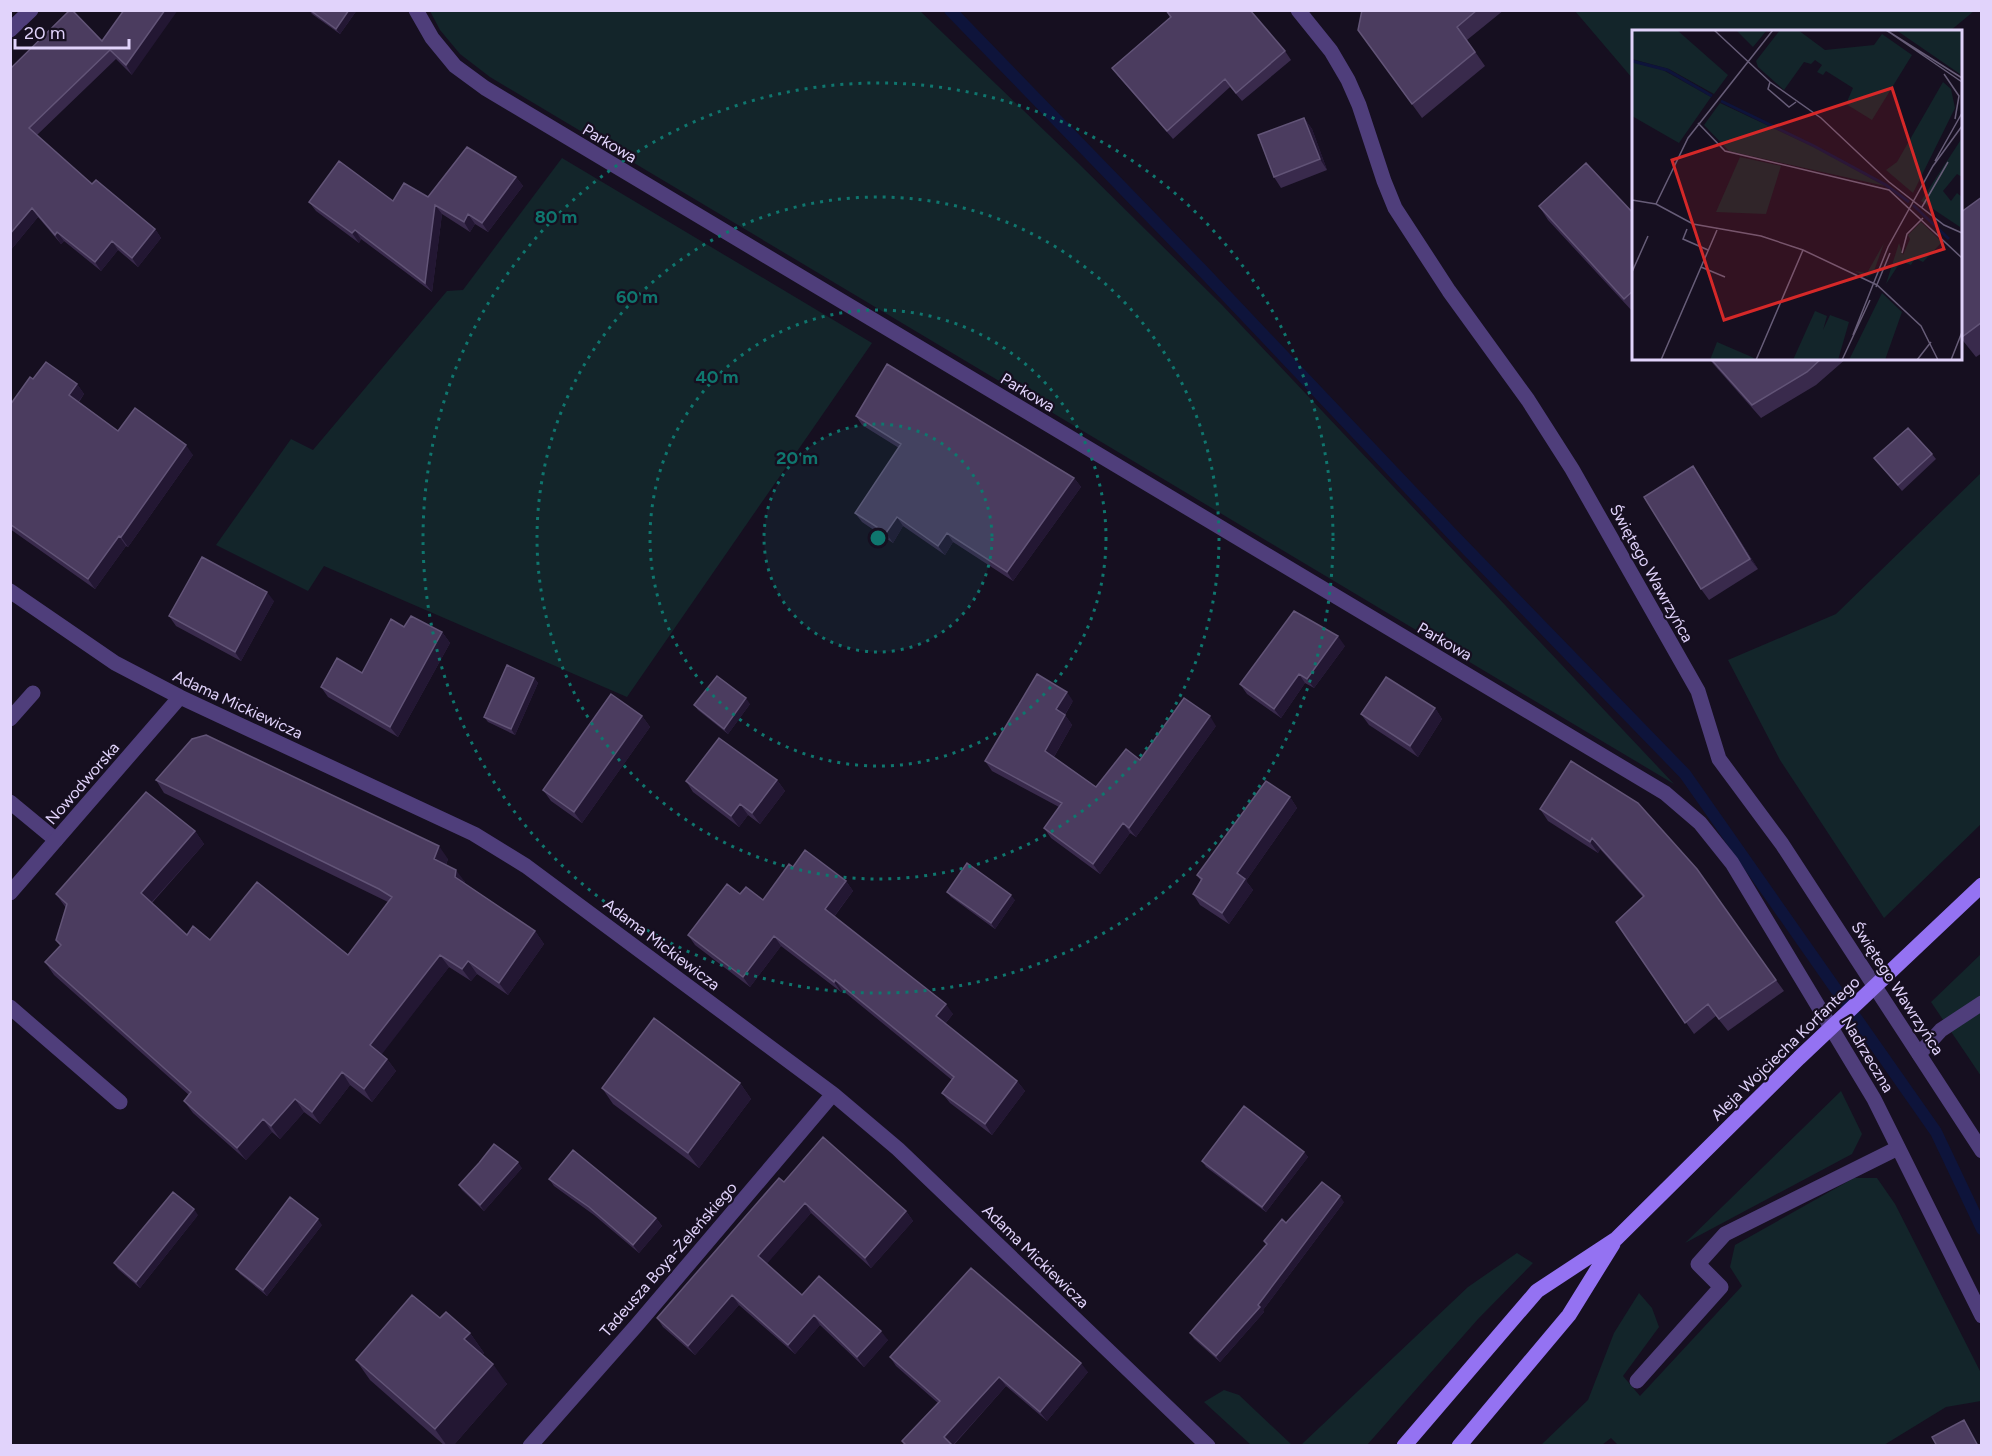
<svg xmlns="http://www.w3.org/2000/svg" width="1992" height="1456" font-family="Figtree,sans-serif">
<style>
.green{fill:#13252a}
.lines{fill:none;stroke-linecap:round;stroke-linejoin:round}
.stream{stroke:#0e143b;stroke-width:12}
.lane{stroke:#4f3e7b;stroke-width:15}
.street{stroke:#4f3e7b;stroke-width:15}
.secondary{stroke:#9472f2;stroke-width:15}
.wall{fill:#392a4c}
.shaded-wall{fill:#231733}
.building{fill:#4b3c5f;stroke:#625477;stroke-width:1.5}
.ring{fill:none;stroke:#0f766e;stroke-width:3;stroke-dasharray:3 6}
.labels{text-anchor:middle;stroke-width:4.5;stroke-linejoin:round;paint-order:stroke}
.street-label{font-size:16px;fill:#e1d3fb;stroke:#160f20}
.inset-river{fill:none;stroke:#0e143b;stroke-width:3}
.inset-road{fill:none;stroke:#675d78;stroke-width:1.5}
.view{fill:#d62828;fill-opacity:0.15;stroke:#d62828;stroke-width:3}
.inset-edge{fill:none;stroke:#e1d3fb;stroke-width:3}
.centre{fill:#0f766e;stroke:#160f20;stroke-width:3}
.ring-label{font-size:18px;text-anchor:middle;font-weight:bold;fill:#0f766e;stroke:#160f20;stroke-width:4.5;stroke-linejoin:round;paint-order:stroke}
</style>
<rect width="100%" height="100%" fill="#160f20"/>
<!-- green -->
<path class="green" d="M 430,11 L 920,11 L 1078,163 L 1222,305 L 1674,784 L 490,77 L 460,54 L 440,30 Z
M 1575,11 L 1974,11 L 1950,31 L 1634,32 L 1633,79 Z
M 562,158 L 872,343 L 627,697 L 324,566 L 308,591 L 216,545 L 291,439 L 313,450 L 447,291 L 463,290 Z
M 1981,473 L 1981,824 L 1884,918 L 1780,760 L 1728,660 L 1836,614 Z
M 1981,954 L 1981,1076 L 1931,1002 Z
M 1841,1091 L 1862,1134 L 1852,1154 L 1685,1243 Z
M 1854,1178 L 1877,1178 L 1895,1204 L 1981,1373 L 1981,1401 L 1946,1407 L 1884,1445 L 1619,1446 L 1611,1438 L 1602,1445 L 1540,1446 L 1588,1400 L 1614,1333 L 1639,1293 L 1652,1308 L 1659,1327 L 1623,1376 L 1640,1396 L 1742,1286 L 1730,1267 L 1735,1245 Z
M 1517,1253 L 1533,1263 L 1478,1319 L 1367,1445 L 1301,1445 L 1468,1287 Z
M 1224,1390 L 1239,1395 L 1292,1445 L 1251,1445 L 1204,1402 Z"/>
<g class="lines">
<!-- stream -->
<path class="stream" d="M 950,10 L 1202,270 L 1454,536 L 1685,774 L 1936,1132 L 1982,1229"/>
<!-- lane -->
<path class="lane" d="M 10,719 L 33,693
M 10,802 L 56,840
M 10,1007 L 120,1102
M 1919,1054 L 1941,1030 L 1982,1003
M 1637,1381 L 1721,1287 L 1698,1264 L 1725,1234 L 1898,1148"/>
<!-- street -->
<path class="street" d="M 416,10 L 432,38 L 455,66 L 485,88 L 1665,793 L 1700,823 L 1732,863 L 1874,1099 L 1982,1316
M 1298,10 L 1331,51 L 1348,80 L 1359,105 L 1384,181 L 1395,208 L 1449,291 L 1528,400 L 1572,469 L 1698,691 L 1719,759 L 1782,844 L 1982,1151
M 10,30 L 31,10
M 10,591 L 115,663 L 180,697 L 474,834 L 526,866 L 833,1094 L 898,1149 L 1208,1446
M 10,893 L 180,697
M 530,1446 L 636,1326 L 833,1094"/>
<!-- secondary -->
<path class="secondary" d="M 1404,1446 L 1537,1291 L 1616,1239 L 1799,1058 L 1982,885
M 1459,1446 L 1569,1315 L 1613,1244"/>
</g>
<!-- wall -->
<path class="wall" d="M 124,10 L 132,75 L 116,59 L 37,135 L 92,184 L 155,229 L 161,238 L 138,267 L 118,250 L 101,271 L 64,241 L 61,244 L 38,217 L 10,251 L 10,69 L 102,41 Z
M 309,10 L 357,10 L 340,34 L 312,14 Z
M 1165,10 L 1250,10 L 1285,51 L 1291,60 L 1242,101 L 1230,87 L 1173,139 L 1118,76 L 1112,68 L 1170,17 Z
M 1362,10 L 1504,10 L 1467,40 L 1485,66 L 1422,118 L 1358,30 Z
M 1304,118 L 1312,129 L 1327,170 L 1281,188 L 1274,177 Z
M 516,177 L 523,186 L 488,232 L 475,224 L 470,232 L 442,214 L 432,292 L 361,239 L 359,243 L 316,211 L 309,202 L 393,201 L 428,197 Z
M 1982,197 L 1982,353 L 1976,357 L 1960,337 L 1960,213 Z
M 1539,206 L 1634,214 L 1633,312 L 1548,220 Z
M 1708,358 L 1847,358 L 1816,385 L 1761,418 Z
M 33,379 L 77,384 L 84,394 L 79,402 L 118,431 L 193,455 L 128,547 L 126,546 L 95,589 L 10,529 L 10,405 Z
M 856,416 L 1074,478 L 1081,487 L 1013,581 L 953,542 L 945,555 L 903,526 L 893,543 L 862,522 L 855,513 L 899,448 L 862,425 Z
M 1932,454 L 1936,459 L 1902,491 L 1874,458 Z
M 1700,477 L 1758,569 L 1709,600 L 1701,589 Z
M 274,601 L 241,661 L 176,626 L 169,616 Z
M 404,627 L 442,632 L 450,643 L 398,737 L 328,697 L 321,687 L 362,673 Z
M 1345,646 L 1314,688 L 1305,683 L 1281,718 L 1247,694 L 1240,684 Z
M 534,678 L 538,683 L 515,735 L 488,722 L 484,717 Z
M 1073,701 L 1065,715 L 1072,725 L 1054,757 L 1096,787 L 1140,760 L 1216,726 L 1136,837 L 1130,833 L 1100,874 L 1051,838 L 1044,828 L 1059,807 L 992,771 L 985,761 Z
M 750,704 L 728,734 L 698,710 L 694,705 Z
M 1435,708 L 1442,719 L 1418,757 L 1369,725 L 1361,714 Z
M 642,716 L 650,727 L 582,823 L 551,801 L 543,790 Z
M 1571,761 L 1776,980 L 1784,991 L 1728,1031 L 1716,1016 L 1694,1034 L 1616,922 L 1643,897 L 1600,849 L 1598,853 L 1548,821 L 1540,809 Z
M 156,780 L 448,859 L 446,865 L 465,882 L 464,883 L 535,931 L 544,944 L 508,995 L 477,974 L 471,981 L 449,967 L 381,1054 L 387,1059 L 396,1071 L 372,1102 L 350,1085 L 320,1124 L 304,1112 L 280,1139 L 272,1132 L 246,1160 L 193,1113 L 184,1101 L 189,1095 L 54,975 L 45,962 L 60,946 L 56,940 L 66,908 L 56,894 L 195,831 L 204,844 L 152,903 L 187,935 L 210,940 L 348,955 L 388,902 L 164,793 Z
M 777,780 L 785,791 L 760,824 L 748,815 L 739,827 L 693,792 L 686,781 Z
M 1290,797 L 1297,808 L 1246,881 L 1253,890 L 1229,924 L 1200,905 L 1193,894 L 1201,881 L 1197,875 Z
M 793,867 L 846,881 L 853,891 L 834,917 L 953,1014 L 945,1024 L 1017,1081 L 1025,1091 L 992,1135 L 950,1103 L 942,1093 L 952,1080 L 842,990 L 841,992 L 781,946 L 750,987 L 695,945 L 688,935 L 740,894 L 763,900 Z
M 947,892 L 1015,900 L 995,929 L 951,897 Z
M 740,1083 L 751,1099 L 699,1168 L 613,1104 L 602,1088 Z
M 1304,1152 L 1308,1157 L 1266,1212 L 1206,1167 L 1202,1161 Z
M 522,1168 L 484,1211 L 462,1190 L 459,1185 Z
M 549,1179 L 656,1218 L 662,1226 L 639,1253 L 594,1215 L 554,1186 Z
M 784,1182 L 906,1211 L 913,1221 L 871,1268 L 811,1213 L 766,1264 L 802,1295 L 888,1340 L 864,1367 L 820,1325 L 795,1354 L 739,1305 L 695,1355 L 663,1327 L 657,1318 Z
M 1344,1202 L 1263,1310 L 1264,1312 L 1220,1362 L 1194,1339 L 1190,1333 L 1267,1245 L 1264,1241 Z
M 198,1215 L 140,1288 L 118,1269 L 114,1263 Z
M 322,1225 L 267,1296 L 240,1274 L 236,1269 Z
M 440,1318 L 470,1333 L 484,1353 L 482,1355 L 507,1384 L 453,1446 L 445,1446 L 370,1380 L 356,1360 Z
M 890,1357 L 1088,1372 L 1047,1421 L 1006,1386 L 953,1446 L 905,1446 L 902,1441 L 938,1403 L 896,1366 Z"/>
<!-- shaded-wall -->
<path class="shaded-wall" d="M 165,10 L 178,10 L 132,75 L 126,65 Z
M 349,10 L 357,10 L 340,34 L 336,29 Z
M 1304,118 L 1312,129 L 1327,170 L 1320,159 Z
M 516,177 L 523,186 L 488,232 L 482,223 Z
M 435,205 L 442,214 L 432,292 L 425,283 Z
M 32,208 L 38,217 L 10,251 L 10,234 Z
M 468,214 L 475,224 L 470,232 L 464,222 Z
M 155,229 L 161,238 L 138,267 L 132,258 Z
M 355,230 L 361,239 L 359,243 L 352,233 Z
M 57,232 L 64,241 L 61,244 L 55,235 Z
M 112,241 L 118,250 L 101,271 L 95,262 Z
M 77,384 L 84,394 L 76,405 L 69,395 Z
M 186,445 L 193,455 L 128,547 L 121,537 Z
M 1693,466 L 1700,477 L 1758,569 L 1750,559 Z
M 1074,478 L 1081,487 L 1013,581 L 1007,572 Z
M 897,517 L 903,526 L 893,543 L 886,533 Z
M 947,533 L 953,542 L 945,555 L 938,546 Z
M 119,536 L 126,546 L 95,589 L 88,579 Z
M 267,592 L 274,601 L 241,661 L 235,652 Z
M 442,632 L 450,643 L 398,737 L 390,727 Z
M 1338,636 L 1345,646 L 1314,688 L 1307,679 Z
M 1299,674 L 1305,683 L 1281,718 L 1274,709 Z
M 534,678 L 538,683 L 515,735 L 511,729 Z
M 1067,692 L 1073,701 L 1062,719 L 1056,709 Z
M 746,698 L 750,704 L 728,734 L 724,729 Z
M 1435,708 L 1442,719 L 1418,757 L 1410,746 Z
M 1065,715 L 1072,725 L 1052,760 L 1045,751 Z
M 642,716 L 650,727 L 582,823 L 574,812 Z
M 1210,716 L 1216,726 L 1136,837 L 1129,828 Z
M 777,780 L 785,791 L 760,824 L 752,813 Z
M 1290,797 L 1297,808 L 1246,881 L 1253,890 L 1229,924 L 1222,913 L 1237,873 Z
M 740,804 L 748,815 L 739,827 L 731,816 Z
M 1123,823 L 1130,833 L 1100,874 L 1093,864 Z
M 195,831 L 204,844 L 149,905 L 141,893 Z
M 1592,838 L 1600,849 L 1598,853 L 1590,842 Z
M 439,846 L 448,859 L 443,872 L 434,859 Z
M 456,870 L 465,882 L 464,889 L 455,877 Z
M 846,881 L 853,891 L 832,919 L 825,909 Z
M 1011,895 L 1015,900 L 995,929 L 991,923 Z
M 535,931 L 544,944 L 508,995 L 499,983 Z
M 774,936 L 781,946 L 750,987 L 743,977 Z
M 440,955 L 449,967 L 379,1058 L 370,1045 Z
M 468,961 L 477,974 L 471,981 L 462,969 Z
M 835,980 L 842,990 L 841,992 L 834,982 Z
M 946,1004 L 953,1014 L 943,1026 L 936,1016 Z
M 387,1059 L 396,1071 L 372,1102 L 364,1089 Z
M 342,1072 L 350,1085 L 320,1124 L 312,1112 Z
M 1017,1081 L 1025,1091 L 992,1135 L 985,1124 Z
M 740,1083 L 751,1099 L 699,1168 L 688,1153 Z
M 295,1099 L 304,1112 L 280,1139 L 271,1126 Z
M 263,1119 L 272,1132 L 246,1160 L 237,1148 Z
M 1304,1152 L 1308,1157 L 1266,1212 L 1262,1207 Z
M 518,1162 L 522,1168 L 484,1211 L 480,1205 Z
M 1340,1196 L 1344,1202 L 1263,1310 L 1264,1312 L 1220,1362 L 1216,1356 L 1258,1305 Z
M 805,1203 L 811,1213 L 765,1266 L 758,1256 Z
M 194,1209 L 198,1215 L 140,1288 L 136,1282 Z
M 906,1211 L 913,1221 L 871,1268 L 865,1258 Z
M 656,1218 L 662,1226 L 639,1253 L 633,1245 Z
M 318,1219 L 322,1225 L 267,1296 L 263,1290 Z
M 732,1295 L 739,1305 L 695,1355 L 688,1346 Z
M 814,1315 L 820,1325 L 795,1354 L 788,1345 Z
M 881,1331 L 888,1340 L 864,1367 L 857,1357 Z
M 470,1333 L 484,1353 L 478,1360 L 464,1339 Z
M 1081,1363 L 1088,1372 L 1047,1421 L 1040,1412 Z
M 493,1364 L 507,1384 L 453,1446 L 447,1446 L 435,1429 Z
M 999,1377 L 1006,1386 L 952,1446 L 944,1437 Z"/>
<!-- building -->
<path class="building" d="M 70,10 L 72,10 L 102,41 L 124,10 L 165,10 L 126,65 L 110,50 L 29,128 L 92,184 L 96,180 L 155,229 L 132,258 L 112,241 L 95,262 L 57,232 L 55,235 L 32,208 L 10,234 L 10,69 Z
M 310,10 L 349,10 L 336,29 Z
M 1166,10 L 1250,10 L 1285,51 L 1236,93 L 1225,79 L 1167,131 L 1112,68 L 1171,17 Z
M 1362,10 L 1477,10 L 1457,27 L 1475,52 L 1412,104 L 1358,30 Z
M 1304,118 L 1320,159 L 1274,177 L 1258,135 Z
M 467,147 L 516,177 L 482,223 L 468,214 L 464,222 L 435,205 L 425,283 L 355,230 L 352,233 L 309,202 L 339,161 L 393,201 L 404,183 L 428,197 Z
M 1586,163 L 1634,214 L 1634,290 L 1624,299 L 1539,206 Z
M 1982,197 L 1982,322 L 1962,337 L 1960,335 L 1960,213 Z
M 1710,358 L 1822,358 L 1807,372 L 1752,405 Z
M 46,362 L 77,384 L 69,395 L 118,431 L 135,408 L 186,445 L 121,537 L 119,536 L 88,579 L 10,524 L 10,405 L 30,377 L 33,379 Z
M 887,364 L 1074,478 L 1007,572 L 947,533 L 938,546 L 897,517 L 886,533 L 855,513 L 901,444 L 856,416 Z
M 1908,428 L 1932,454 L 1898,485 L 1874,458 Z
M 1693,466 L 1750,559 L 1701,589 L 1644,497 Z
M 202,557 L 267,592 L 235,652 L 169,616 Z
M 1294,611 L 1338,636 L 1307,679 L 1299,674 L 1274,709 L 1240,684 Z
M 411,616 L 442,632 L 390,727 L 321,687 L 337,658 L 362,673 L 391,619 L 404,627 Z
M 507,665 L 534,678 L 511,729 L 484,717 Z
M 1037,674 L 1067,692 L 1056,709 L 1065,715 L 1045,751 L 1096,787 L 1126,749 L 1140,760 L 1184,698 L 1210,716 L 1129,828 L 1123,823 L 1093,864 L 1044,828 L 1062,803 L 985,761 Z
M 717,676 L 746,698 L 724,729 L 694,705 Z
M 1386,677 L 1435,708 L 1410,746 L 1361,714 Z
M 611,694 L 642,716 L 574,812 L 543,790 Z
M 206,735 L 439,846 L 434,859 L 456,870 L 455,877 L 535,931 L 499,983 L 468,961 L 462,969 L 440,955 L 370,1045 L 387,1059 L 364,1089 L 342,1072 L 312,1112 L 295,1099 L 271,1126 L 263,1119 L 237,1148 L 184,1101 L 191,1092 L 45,962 L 61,945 L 56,940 L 67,904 L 56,894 L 146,792 L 195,831 L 141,893 L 187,935 L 193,926 L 210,940 L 257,882 L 348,955 L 392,897 L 379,889 L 156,780 L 192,739 Z
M 719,738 L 777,780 L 752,813 L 740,804 L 731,816 L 686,781 Z
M 1571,761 L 1638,803 L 1697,869 L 1776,980 L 1719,1019 L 1708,1004 L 1685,1023 L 1616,922 L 1644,896 L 1592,838 L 1590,842 L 1540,809 Z
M 1266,781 L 1290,797 L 1237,873 L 1245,879 L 1222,913 L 1193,894 L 1202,879 L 1197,875 Z
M 805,850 L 846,881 L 825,909 L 946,1004 L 936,1016 L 1017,1081 L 985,1124 L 942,1093 L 954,1077 L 835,980 L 834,982 L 774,936 L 743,977 L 688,935 L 727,884 L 740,894 L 746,887 L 763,900 L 789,864 L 793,867 Z
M 967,863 L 1011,895 L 991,923 L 947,892 Z
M 654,1018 L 740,1083 L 688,1153 L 602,1088 Z
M 1244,1106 L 1304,1152 L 1262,1207 L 1202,1161 Z
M 823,1137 L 906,1211 L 865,1258 L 805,1203 L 758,1256 L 802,1295 L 819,1276 L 881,1331 L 857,1357 L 814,1315 L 788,1345 L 732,1295 L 688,1346 L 657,1318 L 779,1178 L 784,1182 Z
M 494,1144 L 518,1162 L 480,1205 L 459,1185 L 479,1163 Z
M 573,1150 L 656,1218 L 633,1245 L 589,1207 L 549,1179 Z
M 1322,1182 L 1340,1196 L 1258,1305 L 1260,1307 L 1216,1356 L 1190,1333 L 1267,1244 L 1264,1241 L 1282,1219 L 1286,1223 Z
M 173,1192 L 194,1209 L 136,1282 L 114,1263 Z
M 290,1197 L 318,1219 L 263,1290 L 236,1269 Z
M 971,1268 L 1081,1363 L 1040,1412 L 999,1377 L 944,1437 L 953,1446 L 907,1446 L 902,1441 L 940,1401 L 890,1357 Z
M 412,1295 L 440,1318 L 446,1312 L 470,1333 L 464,1339 L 493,1364 L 435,1429 L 356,1360 Z
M 1964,1420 L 1978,1446 L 1937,1446 L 1932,1437 Z"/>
<!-- distance rings -->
<circle cx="878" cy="538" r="114" fill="#0f766e" fill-opacity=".12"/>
<g class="ring">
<circle cx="878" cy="538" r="114"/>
<circle cx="878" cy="538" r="228"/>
<circle cx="878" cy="538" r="341"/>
<circle cx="878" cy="538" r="455"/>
</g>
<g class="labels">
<!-- street labels -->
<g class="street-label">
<text transform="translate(610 143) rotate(31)" y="6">Parkowa</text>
<text transform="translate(1028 392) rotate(31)" y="6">Parkowa</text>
<text transform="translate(1652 573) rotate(61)" y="6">Świętego Wawrzyńca</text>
<text transform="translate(1445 641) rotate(30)" y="6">Parkowa</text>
<text transform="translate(238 704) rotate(25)" y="6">Adama Mickiewicza</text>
<text transform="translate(82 783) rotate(-49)" y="6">Nowodworska</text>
<text transform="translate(662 944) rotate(37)" y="6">Adama Mickiewicza</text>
<text transform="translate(1898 988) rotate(57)" y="6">Świętego Wawrzyńca</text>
<text transform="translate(1785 1048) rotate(-44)" y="6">Aleja Wojciecha Korfantego</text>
<text transform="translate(1868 1054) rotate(59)" y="6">Nadrzeczna</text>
<text transform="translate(1036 1256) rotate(44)" y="6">Adama Mickiewicza</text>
<text transform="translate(668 1259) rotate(-49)" y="6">Tadeusza Boya-Żeleńskiego</text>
</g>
</g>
<!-- overview -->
<g transform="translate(1632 30)">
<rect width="330" height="330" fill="#160f20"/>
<path d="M 0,0 L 45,0 L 96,45 L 82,64 L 37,39 L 0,29 ZM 104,0 L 135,0 L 121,17 ZM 148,0 L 166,0 L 193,20 L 242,15 L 250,4 L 280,25 L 240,90 L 214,74 L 221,58 L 194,41 L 191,45 L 185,42 L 190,35 L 183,30 L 179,34 L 172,32 L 152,60 L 126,37 L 124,31 ZM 264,0 L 330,0 L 328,44 ZM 0,32 L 31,40 L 79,67 L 47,113 L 0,86 ZM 311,52 L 319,59 L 323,78 L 281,163 L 254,140 L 265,132 ZM 88,73 L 186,119 L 253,156 L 97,121 L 72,95 ZM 330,108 L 330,147 L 325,144 L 311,161 L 319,171 L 325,163 L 330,167 L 328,197 L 289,171 ZM 108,127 L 149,136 L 134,184 L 84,182 ZM 289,192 L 310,212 L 291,232 L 283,228 L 279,235 L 269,231 L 254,254 L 267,213 L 271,225 L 278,209 L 276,205 ZM 252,213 L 241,244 L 235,247 L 223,241 L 235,243 ZM 250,263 L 270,282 L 253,330 L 217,330 ZM 183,281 L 195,286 L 191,300 L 198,285 L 217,292 L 206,330 L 161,330 ZM 85,312 L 122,328 L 121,330 L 78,330 Z" fill="#13252a"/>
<path class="inset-river" d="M 0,31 L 35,40 L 80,66M 89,71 L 182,116 L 254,155 L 277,172M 281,175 L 317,209"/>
<path class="inset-road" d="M 82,0 L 138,52 L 189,88 L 257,152 L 312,195 L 330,203M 254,0 L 330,48M 254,0 L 330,52M 312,44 L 327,66 L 323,89M 138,52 L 136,59 L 157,77 L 164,72M 66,93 L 93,121 L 257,160 L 330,228M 303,131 L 330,83M 0,170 L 24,174M 24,174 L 61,194 L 129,206 L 171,220 L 245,255 L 289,296 L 306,330M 24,174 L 56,108 L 141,0M 290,177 L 316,132M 55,199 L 51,209 L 76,220M 270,223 L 275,204 L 291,188M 69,237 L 93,247M 0,242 L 16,206M 244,257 L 258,223M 221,305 L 256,217 L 301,136 L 330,96M 29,330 L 85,200M 124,330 L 171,220M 210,330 L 238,270M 285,330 L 299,312M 319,330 L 330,302"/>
<path class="view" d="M 260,58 L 312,219 L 92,290 L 40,130 Z"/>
<rect width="330" height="330" class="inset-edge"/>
</g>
<circle cx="878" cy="538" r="9" class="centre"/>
<g class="ring-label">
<text x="556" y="223">80 m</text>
<text x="637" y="303">60 m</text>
<text x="717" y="383">40 m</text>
<text x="797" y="464">20 m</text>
</g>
<!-- border -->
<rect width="1992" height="1456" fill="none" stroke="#e1d3fb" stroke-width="24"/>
<!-- scale -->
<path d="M15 39v9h114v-9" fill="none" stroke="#e1d3fb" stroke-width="3"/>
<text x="24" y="39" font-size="18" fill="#e1d3fb" stroke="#160f20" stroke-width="4.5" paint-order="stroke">20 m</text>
</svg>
